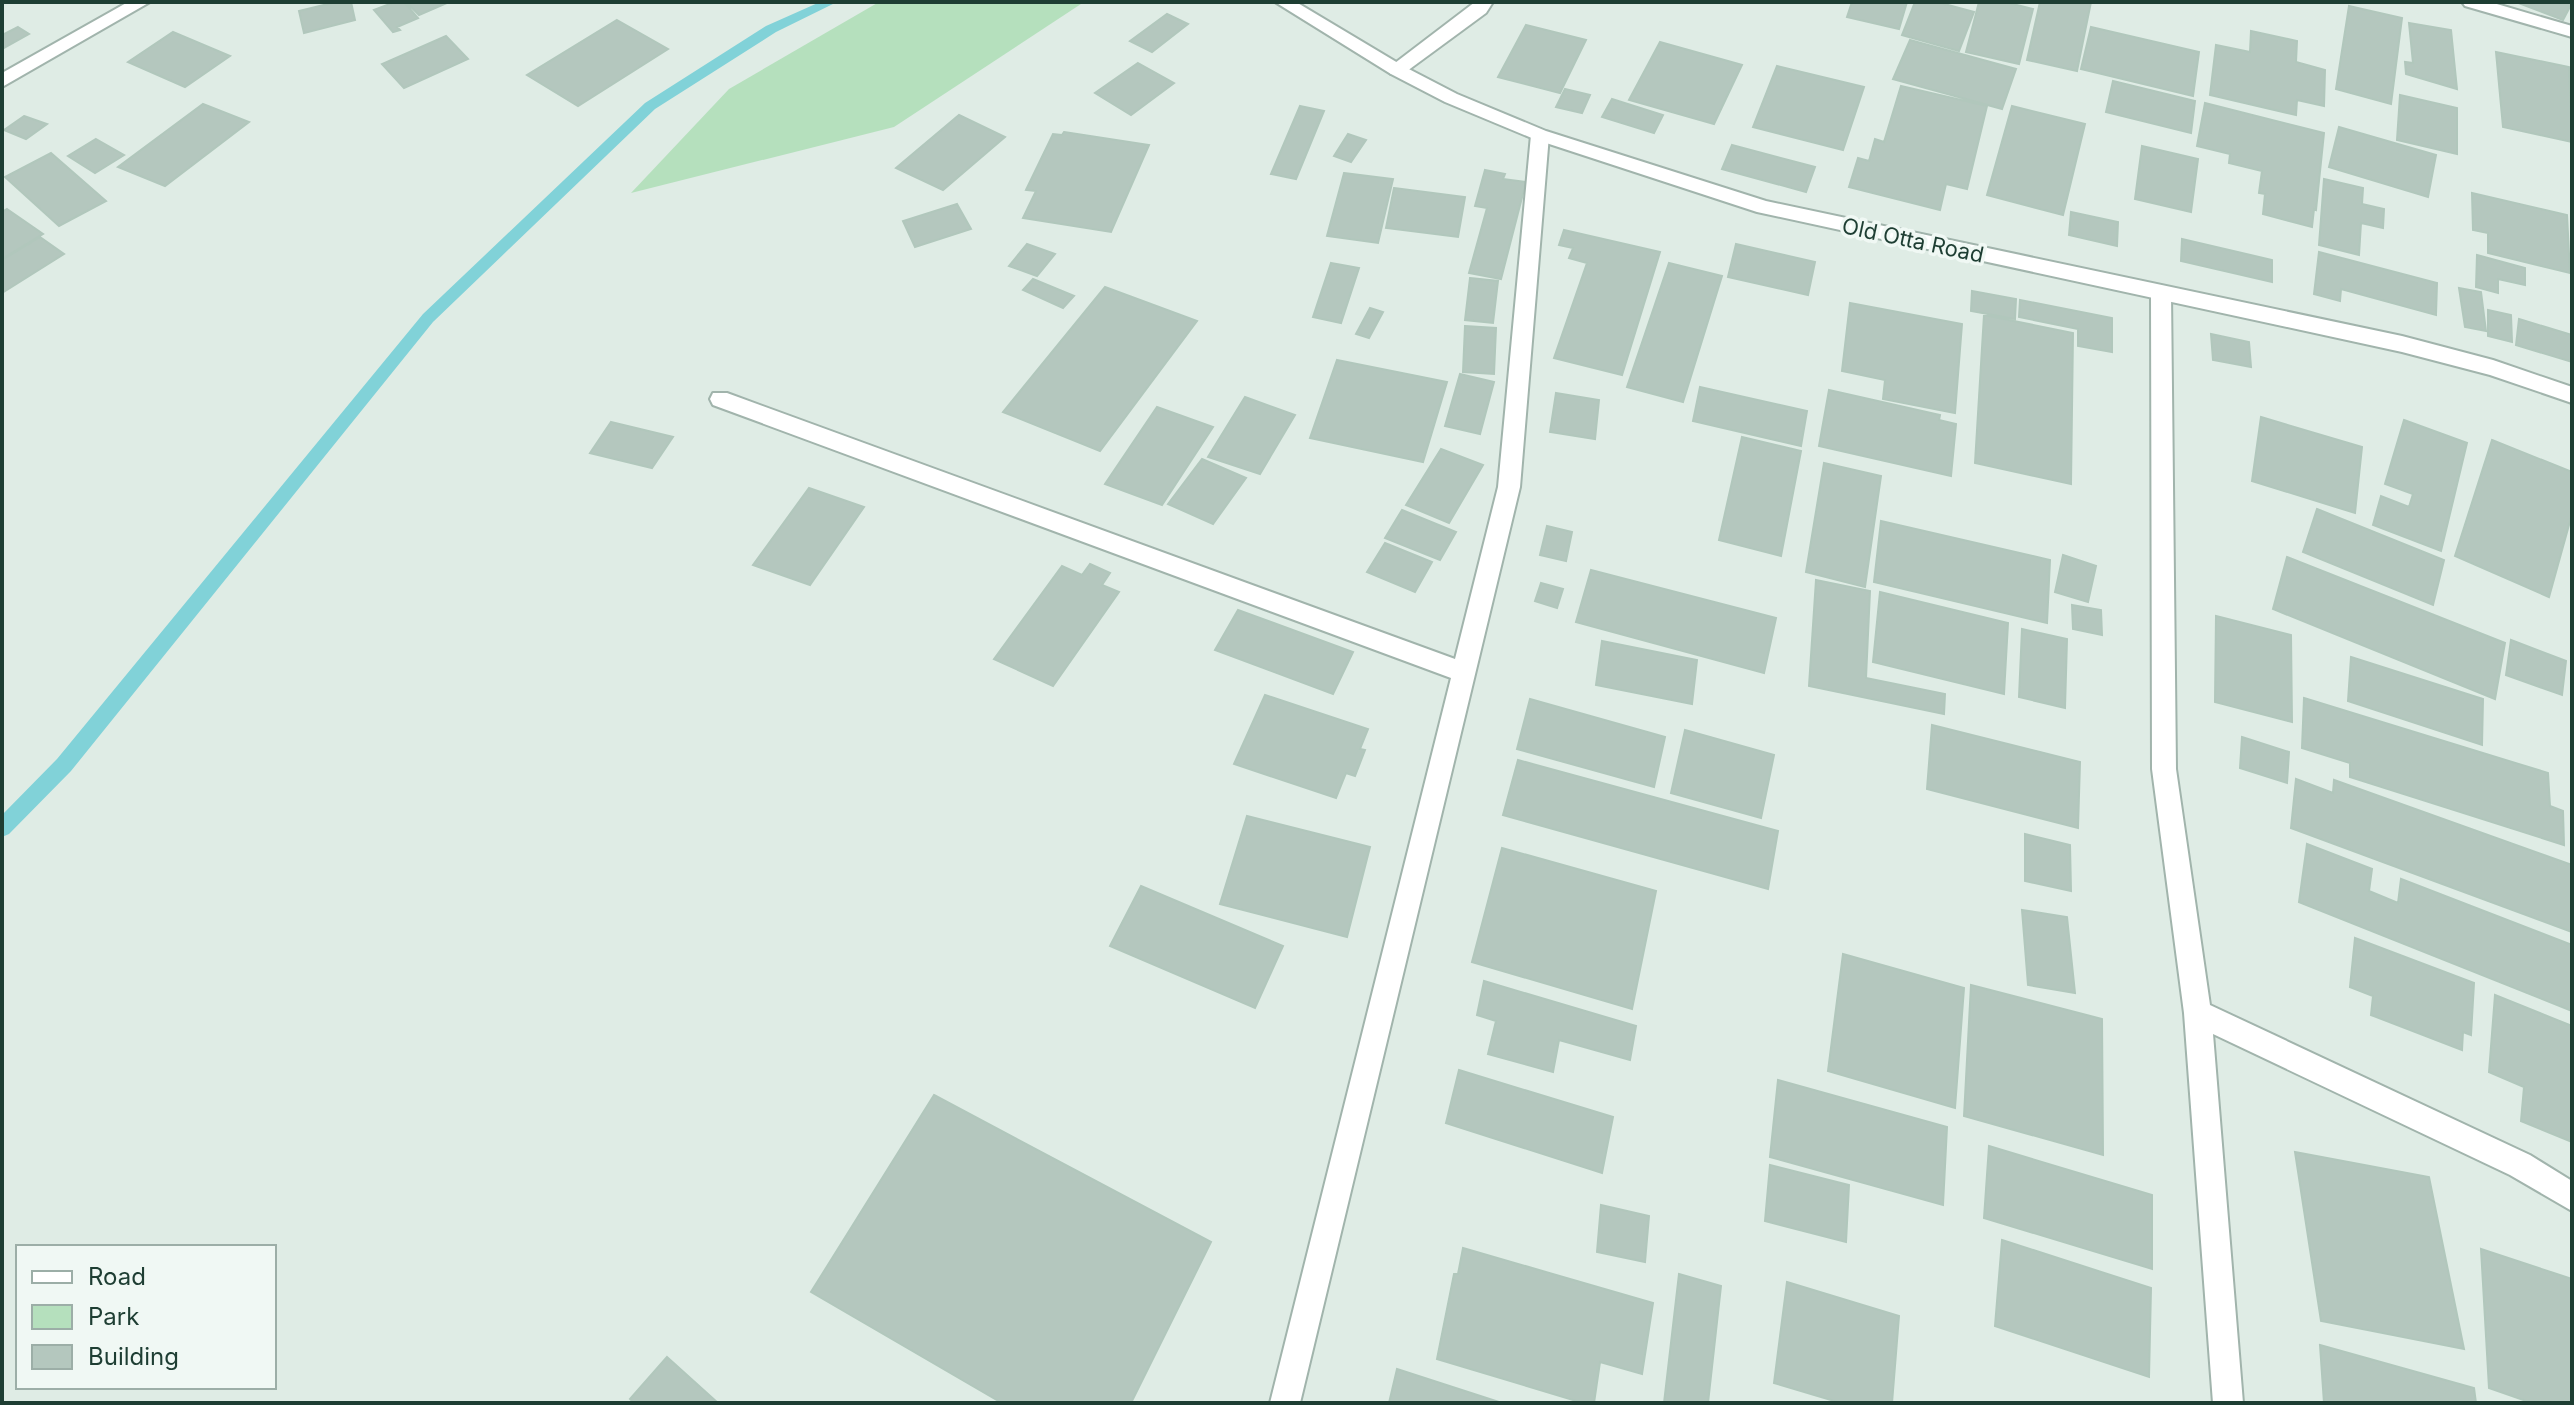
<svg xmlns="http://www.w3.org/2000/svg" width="2574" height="1405" font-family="Inter,sans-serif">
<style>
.green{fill:#b5e0bd}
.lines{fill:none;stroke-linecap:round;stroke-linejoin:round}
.stream{fill:#81d2d8;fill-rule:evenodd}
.building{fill:#b4c7be;stroke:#b1c7bc;stroke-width:2}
.service-casing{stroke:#a1b4ac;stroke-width:4}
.minor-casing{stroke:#a1b4ac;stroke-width:4}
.tertiary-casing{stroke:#a1b4ac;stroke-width:4}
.service{fill:#fff;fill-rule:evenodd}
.minor{fill:#fff;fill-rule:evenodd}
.tertiary{fill:#fff;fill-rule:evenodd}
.labels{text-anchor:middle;stroke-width:7;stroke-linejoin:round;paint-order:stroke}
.street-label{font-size:22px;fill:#1e3e33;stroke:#f0f8f4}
</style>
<rect width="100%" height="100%" fill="#dfece5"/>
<!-- green -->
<path class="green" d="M 879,2 L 1084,2 L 894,127 L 631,193 L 729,89 Z"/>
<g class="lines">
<!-- stream -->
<path class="stream" d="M 820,2 L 837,2 L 776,32 L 655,109 L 433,322 L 71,771 L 9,834 L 2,837 L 2,815 L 57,759 L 423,314 L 645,103 L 766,26 Z"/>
</g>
<!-- building -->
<path class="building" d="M 336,2 L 351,2 L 355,20 L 304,33 L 299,11 Z
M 395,2 L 404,2 L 418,18 L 397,27 L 400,30 L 393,32 L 374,10 Z
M 406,2 L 449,2 L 419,15 Z
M 1852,2 L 1907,2 L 1899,29 L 1847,17 Z
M 1915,2 L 1937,2 L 1974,12 L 1959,51 L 1902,35 Z
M 1979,2 L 2005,2 L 2033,9 L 2019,64 L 1966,52 Z
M 2040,2 L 2091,2 L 2077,71 L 2027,60 Z
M 2516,2 L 2572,2 L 2572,3 L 2563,20 Z
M 2349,6 L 2402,18 L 2391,104 L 2336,89 Z
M 1167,14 L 1188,24 L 1152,52 L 1130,41 Z
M 617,20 L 668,49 L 578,106 L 527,75 Z
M 2409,23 L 2451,30 L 2457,89 L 2406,74 L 2405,62 L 2413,63 Z
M 1526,25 L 1586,40 L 1560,93 L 1498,77 Z
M 18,27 L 29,34 L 2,49 L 2,35 Z
M 2091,27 L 2199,52 L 2193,96 L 2081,69 Z
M 2251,31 L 2297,41 L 2296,62 L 2325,70 L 2324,106 L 2297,100 L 2296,115 L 2210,95 L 2216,45 L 2250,52 Z
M 173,32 L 230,56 L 185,87 L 128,62 Z
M 446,36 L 468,59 L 404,88 L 382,64 Z
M 1910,40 L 2016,69 L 2002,109 L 1893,79 Z
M 1660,42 L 1742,65 L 1714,124 L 1629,100 Z
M 2496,52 L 2569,67 L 2572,142 L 2503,127 Z
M 1138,63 L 1174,83 L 1131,115 L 1095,93 Z
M 1777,66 L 1864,87 L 1843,150 L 1753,127 Z
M 2113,81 L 2195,101 L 2191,133 L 2106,112 Z
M 1901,86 L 1987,106 L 1967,189 L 1946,184 L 1940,210 L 1849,187 L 1858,158 L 1869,161 L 1875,139 L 1884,142 Z
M 1565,89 L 1590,95 L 1582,113 L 1556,107 Z
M 2400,95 L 2457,108 L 2457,154 L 2397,140 Z
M 1612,99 L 1663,115 L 1654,133 L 1602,117 Z
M 2205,103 L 2324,133 L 2316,210 L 2314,209 L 2312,227 L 2263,214 L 2265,194 L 2259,193 L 2262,171 L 2229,163 L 2230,154 L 2197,146 Z
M 203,104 L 249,122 L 165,186 L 118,167 Z
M 1300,106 L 1324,111 L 1296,179 L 1271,174 Z
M 2012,106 L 2085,124 L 2063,215 L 1987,195 Z
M 959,115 L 1005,137 L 943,190 L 896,168 Z
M 24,116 L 47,124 L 26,139 L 4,130 Z
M 2339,127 L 2436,155 L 2428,197 L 2329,167 Z
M 1064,132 L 1149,145 L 1111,232 L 1023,218 L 1036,191 L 1026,190 L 1053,134 L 1062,135 Z
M 1348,134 L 1366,140 L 1351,162 L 1334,156 Z
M 96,139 L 124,155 L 95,173 L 68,156 Z
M 1732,145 L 1815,167 L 1806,192 L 1722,169 Z
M 2142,146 L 2198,159 L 2191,212 L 2135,199 Z
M 51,153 L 106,201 L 59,226 L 5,177 Z
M 1485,170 L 1505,174 L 1503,179 L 1526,182 L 1501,279 L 1469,273 L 1487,208 L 1475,206 Z
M 1344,173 L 1393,179 L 1378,243 L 1327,236 Z
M 2324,179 L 2363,188 L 2362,204 L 2384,209 L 2383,228 L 2361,223 L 2359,255 L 2319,245 Z
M 1394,188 L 1465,197 L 1458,237 L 1386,228 Z
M 2472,193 L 2567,215 L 2570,273 L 2488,253 L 2488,233 L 2473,230 Z
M 957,204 L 971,229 L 915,247 L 903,221 Z
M 7,209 L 43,234 L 2,259 L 2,212 Z
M 2071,212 L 2118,222 L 2117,246 L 2069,235 Z
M 1564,230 L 1660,252 L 1622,375 L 1554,358 L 1587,263 L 1569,258 L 1573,248 L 1559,245 Z
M 40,237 L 64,254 L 2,293 L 2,260 Z
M 2182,239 L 2272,260 L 2272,282 L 2181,261 Z
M 1027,244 L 1055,254 L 1037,276 L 1009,266 Z
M 1736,244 L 1815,262 L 1808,295 L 1728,277 Z
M 2319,252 L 2437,283 L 2436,315 L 2341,289 L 2340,301 L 2314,294 Z
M 2477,255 L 2525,268 L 2525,285 L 2498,279 L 2498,293 L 2476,287 Z
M 1331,263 L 1359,268 L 1341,323 L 1313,317 Z
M 1669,263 L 1722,276 L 1683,402 L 1627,387 Z
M 1470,278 L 1498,281 L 1493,323 L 1465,320 Z
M 1033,279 L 1074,296 L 1063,308 L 1023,290 Z
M 1105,287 L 1197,321 L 1100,451 L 1003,412 Z
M 2459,288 L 2481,292 L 2486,331 L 2465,327 Z
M 1972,291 L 2016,299 L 2015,319 L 1971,311 Z
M 2020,300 L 2112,318 L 2112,352 L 2078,346 L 2078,329 L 2019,317 Z
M 1850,303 L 1962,324 L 1955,413 L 1883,399 L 1885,380 L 1842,371 Z
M 1370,308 L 1383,312 L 1369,338 L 1356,334 Z
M 2488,310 L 2511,315 L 2512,342 L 2488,336 Z
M 1984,315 L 2073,333 L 2071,484 L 1975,463 Z
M 2519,319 L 2572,335 L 2572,362 L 2516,345 Z
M 1465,326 L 1496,328 L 1494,374 L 1463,372 Z
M 2211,334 L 2249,342 L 2251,367 L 2213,360 Z
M 1337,360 L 1447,382 L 1423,462 L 1310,438 Z
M 1460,374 L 1494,382 L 1480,434 L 1445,426 Z
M 1700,387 L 1807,411 L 1801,446 L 1693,421 Z
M 1829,390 L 1940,415 L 1939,420 L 1956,424 L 1951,476 L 1819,446 Z
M 1556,393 L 1599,400 L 1595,439 L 1550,432 Z
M 1245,397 L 1295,415 L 1260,474 L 1208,457 Z
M 1157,407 L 1213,427 L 1162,505 L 1105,484 Z
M 2261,417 L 2362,447 L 2355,513 L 2252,481 Z
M 2404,420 L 2467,443 L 2441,551 L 2373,525 L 2381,496 L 2409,507 L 2413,494 L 2385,484 Z
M 611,422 L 673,437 L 652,468 L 590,453 Z
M 1742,437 L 1801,451 L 1781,556 L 1719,540 Z
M 2492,440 L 2572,472 L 2572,514 L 2549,597 L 2455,556 Z
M 1441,449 L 1483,465 L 1449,523 L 1406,505 Z
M 1202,459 L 1246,478 L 1213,524 L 1168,504 Z
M 1824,463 L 1881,476 L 1865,587 L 1806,572 Z
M 809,488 L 864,507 L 810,585 L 753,565 Z
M 2317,509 L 2444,560 L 2433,605 L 2303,552 Z
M 1402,510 L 1456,532 L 1440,560 L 1385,538 Z
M 1881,521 L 2050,560 L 2047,623 L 1874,582 Z
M 1547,526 L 1572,532 L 1566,561 L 1540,555 Z
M 1385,543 L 1432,562 L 1415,592 L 1367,572 Z
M 2063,555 L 2096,566 L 2088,602 L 2055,592 Z
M 2287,557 L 2505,643 L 2495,699 L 2273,609 Z
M 1090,564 L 1110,573 L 1102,585 L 1119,592 L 1053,686 L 994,659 L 1062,566 L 1082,575 Z
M 1591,570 L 1776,618 L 1764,673 L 1576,622 Z
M 1816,580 L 1870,591 L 1866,678 L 1945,694 L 1944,714 L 1809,686 Z
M 1541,583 L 1563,589 L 1557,608 L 1535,601 Z
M 1880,592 L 2008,623 L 2004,694 L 1873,662 Z
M 2072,605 L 2101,610 L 2102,635 L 2073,629 Z
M 1238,610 L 1353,652 L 1333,694 L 1215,650 Z
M 2216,616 L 2291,635 L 2292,722 L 2215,702 Z
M 2022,629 L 2067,639 L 2065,708 L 2019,697 Z
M 2511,640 L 2566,661 L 2562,695 L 2506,675 Z
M 1602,641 L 1697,660 L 1692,704 L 1596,685 Z
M 2351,657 L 2483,699 L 2482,745 L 2348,701 Z
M 1265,695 L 1368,729 L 1360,749 L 1365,750 L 1355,776 L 1346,773 L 1336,798 L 1234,764 Z
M 2304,698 L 2548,773 L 2550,806 L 2563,811 L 2564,845 L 2350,777 L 2350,763 L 2302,748 Z
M 1530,699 L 1665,737 L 1654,787 L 1517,749 Z
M 1932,725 L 2080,762 L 2078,828 L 1927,789 Z
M 1685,730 L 1774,755 L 1761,818 L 1671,793 Z
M 2242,737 L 2289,752 L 2287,783 L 2240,768 Z
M 1518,760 L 1778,831 L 1768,889 L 1503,815 Z
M 2296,779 L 2333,793 L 2334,780 L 2572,865 L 2572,932 L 2291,828 Z
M 1247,816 L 1370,847 L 1347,937 L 1220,904 Z
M 2025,834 L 2070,845 L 2071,891 L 2025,881 Z
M 2307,844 L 2372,869 L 2369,891 L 2398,903 L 2401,879 L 2572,945 L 2572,1011 L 2299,902 Z
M 1502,848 L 1656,891 L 1632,1009 L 1472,962 Z
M 1141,886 L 1283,946 L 1255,1008 L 1110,946 Z
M 2022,910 L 2067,917 L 2075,993 L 2028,985 Z
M 2355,938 L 2474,983 L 2471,1035 L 2463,1032 L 2462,1050 L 2371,1015 L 2373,996 L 2350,987 Z
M 1843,954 L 1964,988 L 1955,1108 L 1828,1071 Z
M 1484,981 L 1636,1026 L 1630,1060 L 1559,1040 L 1553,1072 L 1488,1054 L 1496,1021 L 1477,1015 Z
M 1971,985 L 2102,1019 L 2103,1155 L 1964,1116 Z
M 2495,995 L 2572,1026 L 2572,1142 L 2521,1121 L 2524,1087 L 2489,1072 Z
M 1459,1070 L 1613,1117 L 1602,1173 L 1446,1123 Z
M 1778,1080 L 1947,1127 L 1943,1205 L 1770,1157 Z
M 934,1095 L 1211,1242 L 1131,1403 L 1002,1403 L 811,1292 Z
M 1989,1146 L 2152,1195 L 2152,1269 L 1984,1218 Z
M 2295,1152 L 2429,1177 L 2464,1349 L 2321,1321 Z
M 1770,1165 L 1849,1185 L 1846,1242 L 1765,1221 Z
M 1601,1205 L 1649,1216 L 1645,1262 L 1597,1252 Z
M 2002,1240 L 2151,1288 L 2149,1377 L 1995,1326 Z
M 1463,1248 L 1653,1303 L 1642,1374 L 1600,1362 L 1594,1403 L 1583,1403 L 1437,1359 L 1454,1274 L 1458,1274 Z
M 2481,1249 L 2572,1279 L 2572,1403 L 2532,1403 L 2489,1388 Z
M 1679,1274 L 1721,1286 L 1708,1403 L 1664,1403 Z
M 1787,1282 L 1899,1316 L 1892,1403 L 1841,1403 L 1774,1383 Z
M 2320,1345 L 2474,1388 L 2476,1403 L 2324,1403 Z
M 667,1357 L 718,1403 L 634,1403 L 630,1399 Z
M 1397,1369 L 1502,1403 L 1389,1403 Z"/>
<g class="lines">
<defs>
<path id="service" d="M 1475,2 L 1493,2 L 1486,13 L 1403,74 L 1391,74 L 1388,70 L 1391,66 Z"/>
<path id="minor" d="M 128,2 L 150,2 L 2,87 L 2,73 Z
M 2462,2 L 2490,2 L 2572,26 L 2572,37 L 2465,6 Z
M 1540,129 L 1549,135 L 1520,487 L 1300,1403 L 1270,1403 L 1451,678 L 713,405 L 710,399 L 713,393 L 727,393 L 1455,659 L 1498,487 L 1531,135 Z
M 2161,286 L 2168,288 L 2171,293 L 2176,769 L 2210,1005 L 2530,1155 L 2572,1181 L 2572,1211 L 2510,1175 L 2213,1034 L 2243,1403 L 2213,1403 L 2184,1013 L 2152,769 L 2151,293 L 2154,288 Z"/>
<path id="tertiary" d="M 1275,2 L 1296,2 L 1403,66 L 1457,94 L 1546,131 L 1766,201 L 2402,336 L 2493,360 L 2572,387 L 2572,403 L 2490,375 L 2402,352 L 1757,212 L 1534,139 L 1445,102 L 1391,74 Z"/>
</defs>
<!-- service casing -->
<use href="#service" class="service-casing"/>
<!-- minor casing -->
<use href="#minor" class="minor-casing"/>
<!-- tertiary casing -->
<use href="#tertiary" class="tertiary-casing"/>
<!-- service -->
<use href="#service" class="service"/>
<!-- minor -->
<use href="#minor" class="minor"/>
<!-- tertiary -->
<use href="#tertiary" class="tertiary"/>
</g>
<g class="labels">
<!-- street labels -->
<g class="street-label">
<text transform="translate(1913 240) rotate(12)" y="8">Old Otta Road</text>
</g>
</g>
<!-- border -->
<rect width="2574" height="1405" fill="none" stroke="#1e3e33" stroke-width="8"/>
<!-- legend -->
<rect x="16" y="1245" width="260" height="144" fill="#f0f8f4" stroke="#9caea7" stroke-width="2"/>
<rect x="32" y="1271" width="40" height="12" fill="#ffffff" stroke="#9caea7" stroke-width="2"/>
<text x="88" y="1285" font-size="24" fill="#1e3e33">Road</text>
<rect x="32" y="1305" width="40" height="24" fill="#b5e0bd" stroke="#9caea7" stroke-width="2"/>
<text x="88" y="1325" font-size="24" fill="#1e3e33">Park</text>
<rect x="32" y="1345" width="40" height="24" fill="#b4c7be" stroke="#9caea7" stroke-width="2"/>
<text x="88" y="1365" font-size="24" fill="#1e3e33">Building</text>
</svg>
